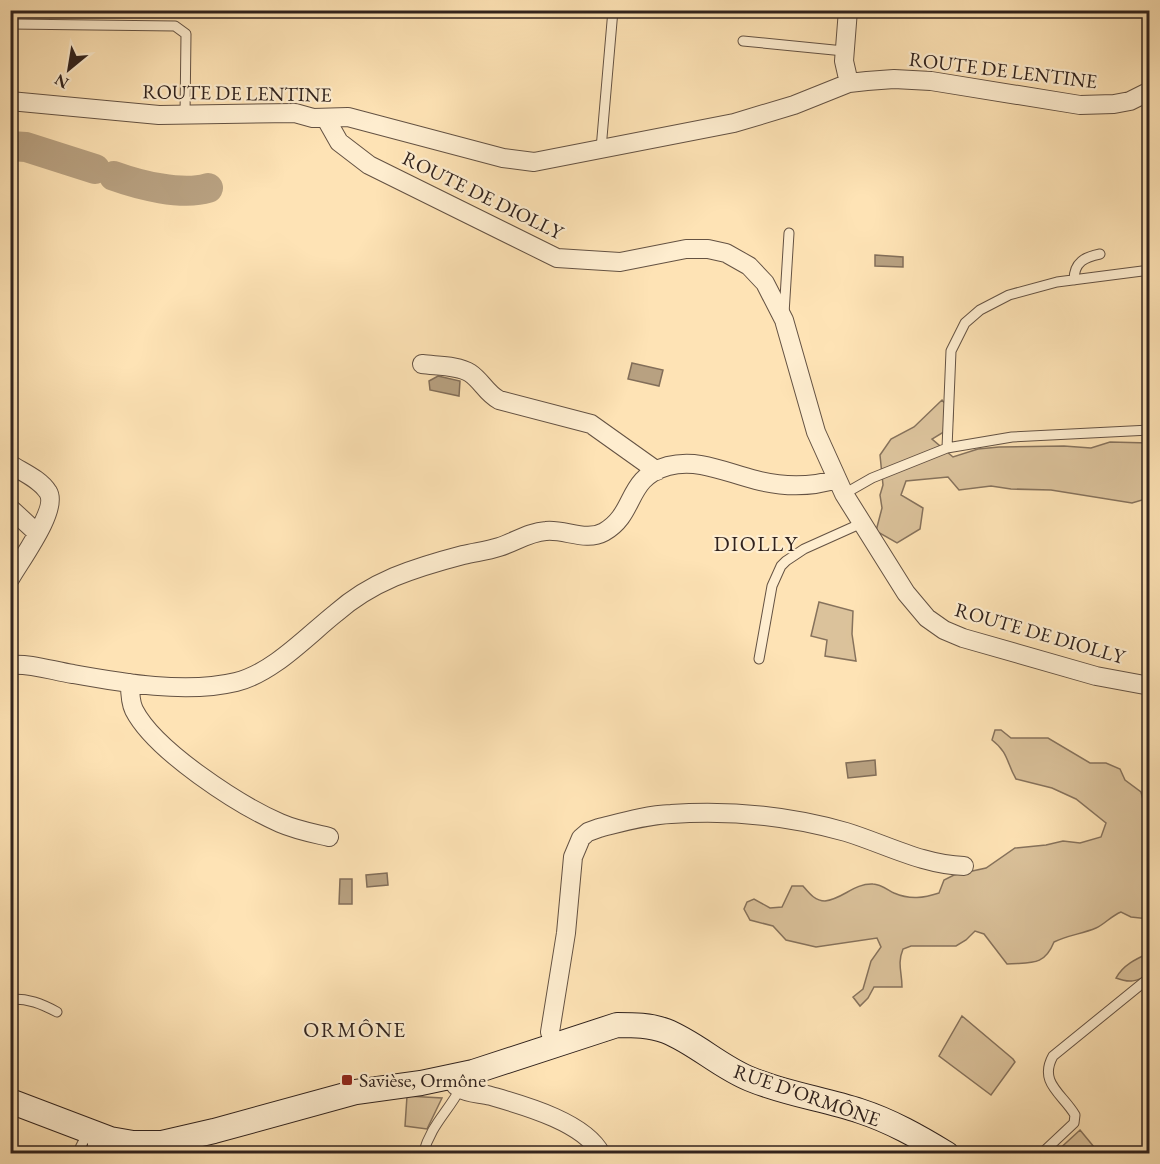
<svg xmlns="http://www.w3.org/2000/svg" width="1160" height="1164" font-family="'EB Garamond',serif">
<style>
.green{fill:#dbc29b;stroke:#86725c;stroke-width:1.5}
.water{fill:#b8a181;stroke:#826e59;stroke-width:1.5}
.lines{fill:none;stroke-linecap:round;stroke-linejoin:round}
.river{stroke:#b8a181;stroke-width:30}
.lane-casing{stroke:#645243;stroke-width:11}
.street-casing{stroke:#645243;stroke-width:20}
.secondary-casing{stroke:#30221d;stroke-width:26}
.lane{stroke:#feedcf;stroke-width:9}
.street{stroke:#feedcf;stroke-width:18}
.secondary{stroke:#feedcf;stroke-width:24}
.poi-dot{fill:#8f2418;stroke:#feedcf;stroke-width:2}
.labels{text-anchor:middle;stroke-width:4.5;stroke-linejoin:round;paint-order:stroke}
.street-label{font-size:20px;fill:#30221d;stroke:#feedcf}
.poi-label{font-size:20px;fill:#30221d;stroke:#feedcf;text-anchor:start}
.neighbourhood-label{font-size:21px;letter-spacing:1.5px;fill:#30221d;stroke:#feedcf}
</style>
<rect width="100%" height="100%" fill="#fee3b5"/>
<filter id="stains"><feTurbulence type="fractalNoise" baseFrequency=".00333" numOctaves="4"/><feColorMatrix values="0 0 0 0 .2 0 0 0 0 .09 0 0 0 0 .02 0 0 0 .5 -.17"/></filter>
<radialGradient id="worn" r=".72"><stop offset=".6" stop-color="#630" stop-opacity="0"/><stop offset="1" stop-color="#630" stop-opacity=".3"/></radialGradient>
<!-- green -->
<path class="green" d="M 942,400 L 953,413 L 952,427 L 932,439 L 953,457 L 978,449 L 999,447 L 1064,446 L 1091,448 L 1110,442 L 1149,443 L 1149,498 L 1132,503 L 1051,490 L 1011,489 L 991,486 L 959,490 L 948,477 L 906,481 L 901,495 L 923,508 L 920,529 L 897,543 L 876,531 L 882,508 L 880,495 L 883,485 L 880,455 L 891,439 L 914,427 Z
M 819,602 L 853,611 L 852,634 L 856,661 L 825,656 L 827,640 L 811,636 Z
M 995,730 L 1001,730 L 1011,738 L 1048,738 L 1090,763 L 1106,763 L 1120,769 L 1125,780 L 1141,792 L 1149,822 L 1149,919 L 1131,917 L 1121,912 C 1111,916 1105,924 1096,928 C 1082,934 1068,935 1054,942 C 1044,967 1030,962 1007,964 L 984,934 L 975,931 L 966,940 L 956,946 L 911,946 L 903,949 C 897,964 902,972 902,987 L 874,987 L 868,998 L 860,1006 L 853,997 L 863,989 L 871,961 L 881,947 L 877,938 L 816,947 L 786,940 L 773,926 L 750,920 L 744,909 L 747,902 L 754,899 L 770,908 L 782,907 L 792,886 L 803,886 C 809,893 815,901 825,901 C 843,899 854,883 873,884 C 880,884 888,890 894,893 C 910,900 924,898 939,893 L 944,880 L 954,875 L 986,868 L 1015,848 L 1046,845 L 1063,841 L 1080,843 L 1101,837 L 1106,823 L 1076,799 L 1052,788 L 1016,779 C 1006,762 1009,753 992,740 Z
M 1149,953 L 1149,974 C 1137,982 1129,983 1116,978 C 1123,965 1136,959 1149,953 Z
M 962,1016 L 1013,1059 L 1015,1062 L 991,1095 L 939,1056 Z
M 407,1096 L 442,1098 L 427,1129 L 405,1126 Z
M 1080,1130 L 1099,1153 L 1055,1153 Z"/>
<!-- water -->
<path class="water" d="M 875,255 L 903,257 L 903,267 L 875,266 Z
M 632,363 L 663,370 L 659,386 L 628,379 Z
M 438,376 L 460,381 L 459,396 L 430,390 L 429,381 Z
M 875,760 L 876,775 L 848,778 L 846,763 Z
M 387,873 L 388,885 L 367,887 L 366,875 Z
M 340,879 L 352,879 L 352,904 L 339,904 Z"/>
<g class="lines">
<!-- river -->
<path class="river" d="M 10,146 L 26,147 L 95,169
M 114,176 C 139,185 182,196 208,188"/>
<defs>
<path id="lane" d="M 10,24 L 175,26 L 186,34 L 185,115
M 743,41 L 844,51
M 601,149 L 613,10
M 1074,280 C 1074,262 1085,257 1100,254
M 784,314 L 789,233
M 947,448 L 951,351 L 965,323 L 980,310 L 1009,295 L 1057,282 L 1150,270
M 844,494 L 872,478 L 947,448 L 1012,437 L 1150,430
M 759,659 L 772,586 L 781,566 L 786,561 L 804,549 L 862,523
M 10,999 C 28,998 42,1004 57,1012
M 77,1154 L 88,1132
M 423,1154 C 431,1125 447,1113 460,1089
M 1041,1154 L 1074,1123 L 1075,1115 C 1063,1094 1038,1083 1053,1056 L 1149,978"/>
<path id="street" d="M 848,10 L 844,61 L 849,83
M 10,101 L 159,115 L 295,113 L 313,118 L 348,117 L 503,158 L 534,162 L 734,123 L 794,105 L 849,83 L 867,81 L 894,79 L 931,81 L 1080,105 L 1114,104 L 1130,101 L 1150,91
M 326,119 L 339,142 L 369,165 L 557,258 L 620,262 L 686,249 L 708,249 L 726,253 L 749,266 L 765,283 L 784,320 L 816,432 L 844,494 L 906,593 L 927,618 L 944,630 L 963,638 L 1096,676 L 1150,686
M 422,364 C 436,366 458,365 470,373 C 482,381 486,393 499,400 L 591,424 L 657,471
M 10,464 C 22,472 40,479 48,492 C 59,509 20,561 10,579
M 10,508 L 37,533
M 10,665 C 31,663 53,671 73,674 C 123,683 186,694 236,682 C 273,673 307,636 336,613 C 353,598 373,586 394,577 C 416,568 440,561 463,555 C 475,552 487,551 499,547 C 515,542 529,532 546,531 C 565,529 586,542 604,532 C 637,513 625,478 668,466 C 699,458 727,473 756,480 C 783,487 812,487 837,479
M 130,683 C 130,691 130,702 134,710 C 155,751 239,805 280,823 C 296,830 312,833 329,837
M 555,1044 L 550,1032 L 566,933 L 573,857 L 581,838 L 588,832 L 599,828 C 623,822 647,815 671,814 C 729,810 790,816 846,832 C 885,844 923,865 964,866
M 452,1077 C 453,1082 454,1085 459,1088 C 468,1094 481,1093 491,1096 C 522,1105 585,1122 601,1154
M 97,1135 L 97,1154"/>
<path id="secondary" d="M 10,1101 L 110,1139 L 133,1143 L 162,1143 L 214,1131 L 356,1092 L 421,1083 L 473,1072 L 617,1025 C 634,1025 650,1025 666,1031 C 696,1043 720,1067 750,1079 C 786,1094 824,1099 860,1111 C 891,1121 919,1137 947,1154"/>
</defs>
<!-- lane casing -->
<use href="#lane" class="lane-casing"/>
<!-- street casing -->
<use href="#street" class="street-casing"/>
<!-- secondary casing -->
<use href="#secondary" class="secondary-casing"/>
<!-- lane -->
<use href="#lane" class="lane"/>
<!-- street -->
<use href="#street" class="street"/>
<!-- secondary -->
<use href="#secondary" class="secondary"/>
</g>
<!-- markers -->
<rect class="poi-dot" x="341" y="1074" width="12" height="12" rx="3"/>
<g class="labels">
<!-- street labels -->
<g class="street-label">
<text transform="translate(1003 70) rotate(7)" y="7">ROUTE DE LENTINE</text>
<text transform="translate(237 93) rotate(1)" y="7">ROUTE DE LENTINE</text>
<text transform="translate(483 195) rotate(26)" y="7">ROUTE DE DIOLLY</text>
<text transform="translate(1040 633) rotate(16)" y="7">ROUTE DE DIOLLY</text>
<text transform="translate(807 1095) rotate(19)" y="7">RUE D'ORMÔNE</text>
</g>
<!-- poi labels -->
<g class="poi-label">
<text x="359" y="1087">Savièse, Ormône</text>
</g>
<!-- neighbourhood labels -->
<g class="neighbourhood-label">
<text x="756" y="551">DIOLLY</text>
<text x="355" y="1037">ORMÔNE</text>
</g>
</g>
<!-- margin -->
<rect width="1160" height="1164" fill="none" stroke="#fee3b5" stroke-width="36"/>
<rect x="12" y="12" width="1136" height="1140" fill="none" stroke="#30221d" stroke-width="3"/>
<rect x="18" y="18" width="1124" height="1128" fill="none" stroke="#30221d" stroke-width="1.5"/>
<!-- north arrow -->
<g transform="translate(69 69) rotate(210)" stroke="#feedcf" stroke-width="4.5" paint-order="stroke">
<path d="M0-4.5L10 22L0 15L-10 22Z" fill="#30221d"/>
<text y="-9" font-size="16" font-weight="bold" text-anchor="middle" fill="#30221d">N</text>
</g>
<rect width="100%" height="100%" filter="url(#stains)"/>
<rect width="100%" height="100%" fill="url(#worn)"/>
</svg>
